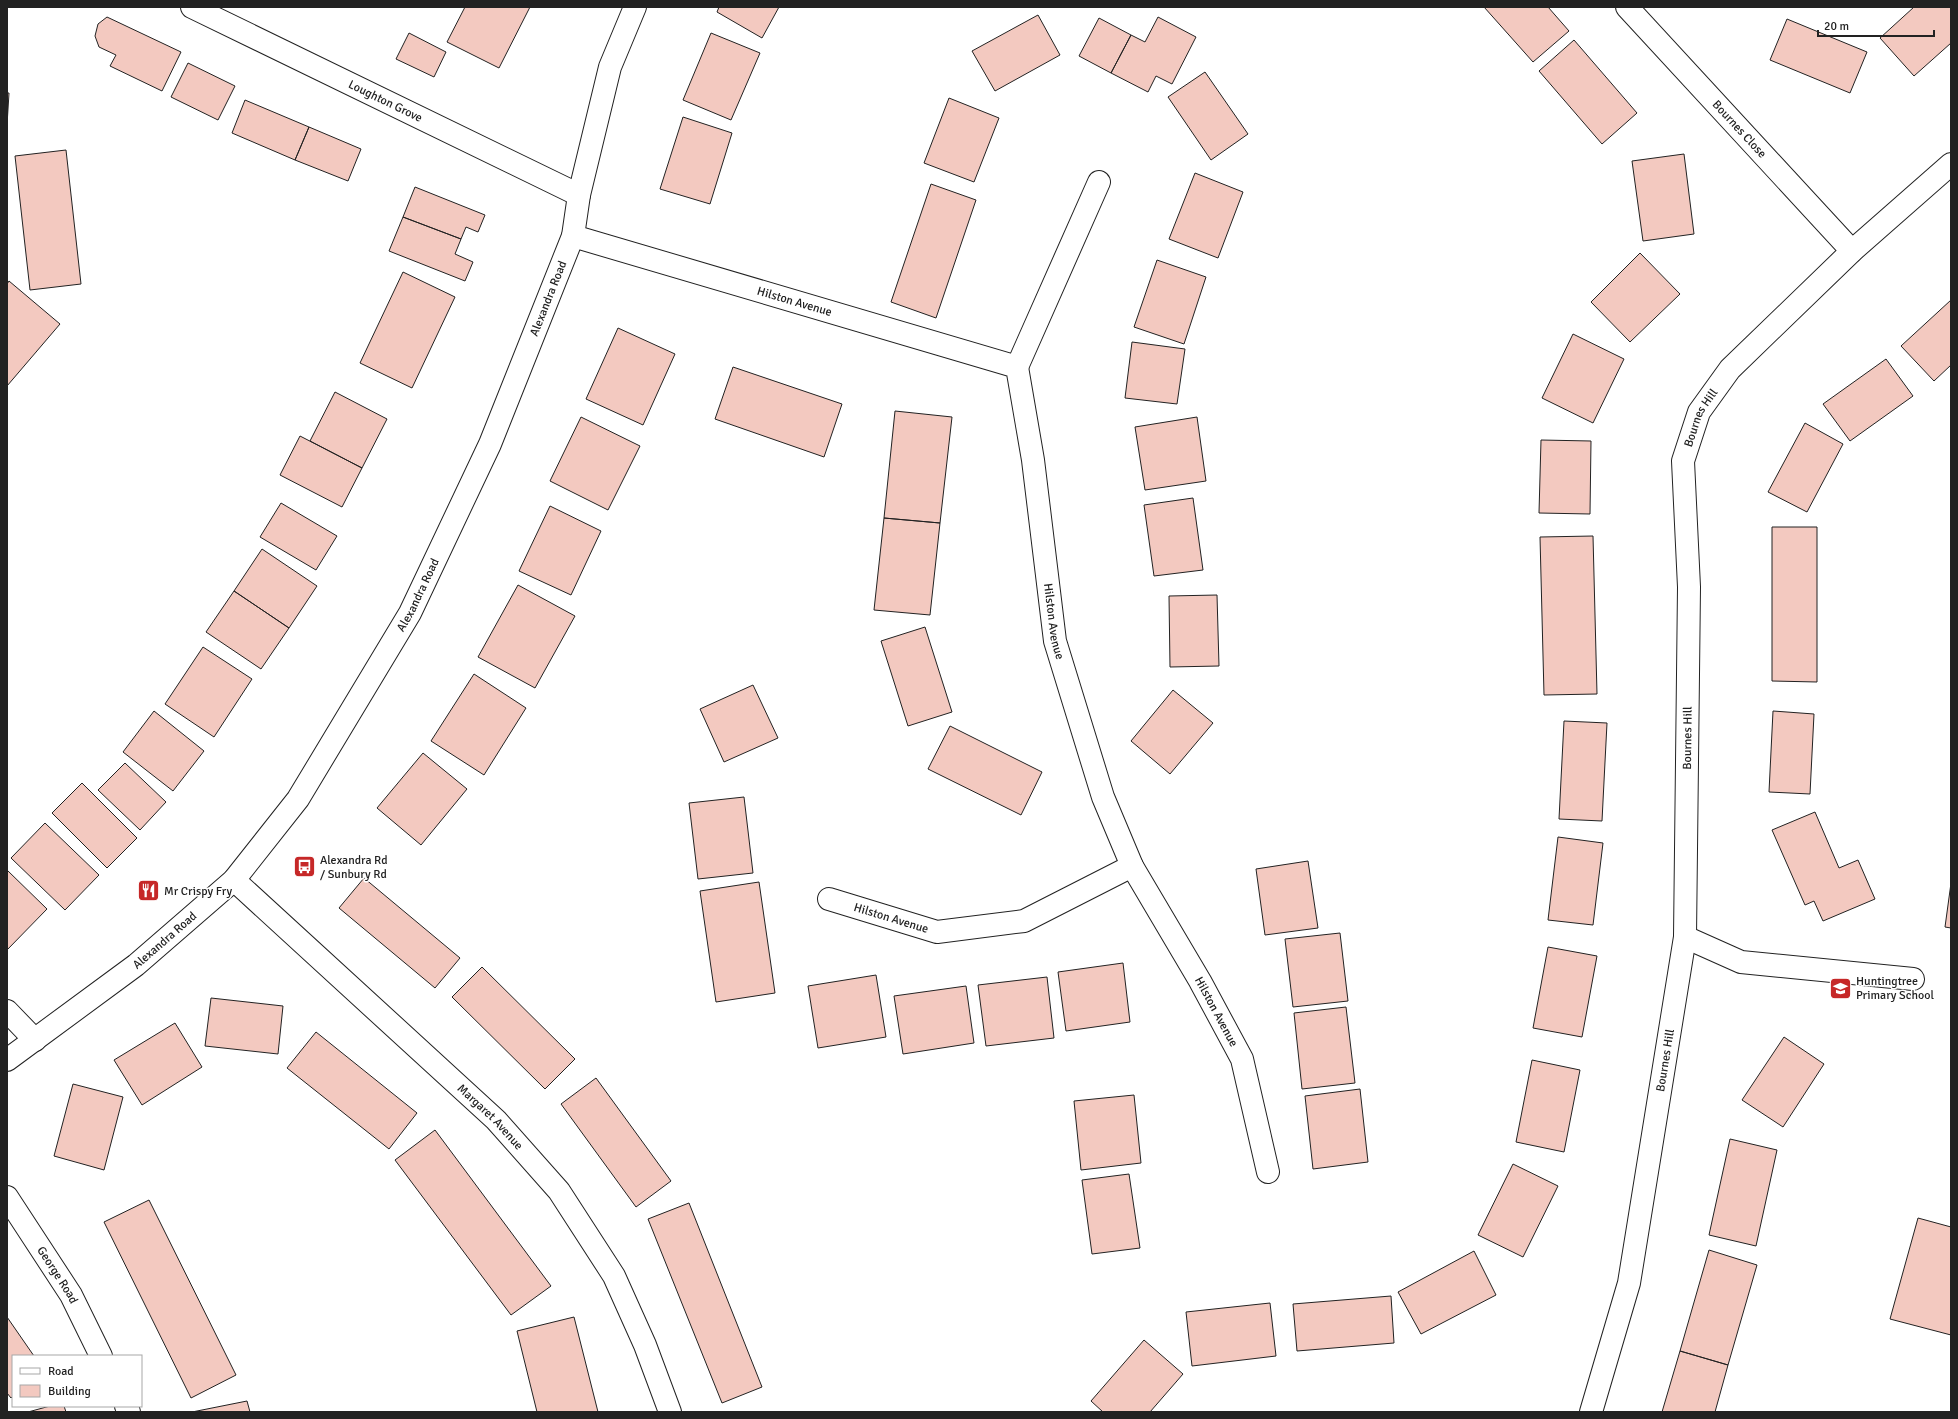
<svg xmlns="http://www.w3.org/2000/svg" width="1958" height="1419" font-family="Signika,sans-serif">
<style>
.building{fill:#f3c9c0;stroke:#222}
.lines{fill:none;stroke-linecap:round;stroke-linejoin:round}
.minor-casing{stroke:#222;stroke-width:24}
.minor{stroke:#fff;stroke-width:22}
.labels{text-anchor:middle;stroke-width:3;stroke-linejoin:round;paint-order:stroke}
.street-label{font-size:12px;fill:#222;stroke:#fff}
.poi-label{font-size:12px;fill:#222;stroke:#fff;text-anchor:start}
</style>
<rect width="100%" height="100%" fill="#fff"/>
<!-- building -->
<path class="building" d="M 465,7 L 530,7 L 499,68 L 447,42 Z
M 719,7 L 779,7 L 762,38 L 717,12 Z
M 1484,7 L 1548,7 L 1569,31 L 1533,62 Z
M 1914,7 L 1951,7 L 1951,43 L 1914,76 L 1880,38 Z
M 1038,15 L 1060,55 L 995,91 L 972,51 Z
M 107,17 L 181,52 L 162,91 L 110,66 L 116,55 L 99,47 L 95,36 L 98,24 Z
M 1158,17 L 1196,37 L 1172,84 L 1156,76 L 1148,92 L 1111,73 L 1131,35 L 1145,42 Z
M 1099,18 L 1131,35 L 1111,73 L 1079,56 Z
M 1787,19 L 1867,52 L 1850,93 L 1770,60 Z
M 409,33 L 446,52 L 434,77 L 396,59 Z
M 711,33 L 760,53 L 731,120 L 683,100 Z
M 1574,40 L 1637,113 L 1602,144 L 1539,71 Z
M 188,63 L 235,86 L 218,120 L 171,97 Z
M 1205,72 L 1248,134 L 1211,160 L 1168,97 Z
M 7,93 L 9,93 L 7,125 Z
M 949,98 L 999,118 L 974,182 L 924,163 Z
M 245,100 L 309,127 L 295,160 L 232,133 Z
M 683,117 L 732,133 L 710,204 L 660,189 Z
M 309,127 L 361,149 L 348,181 L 295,160 Z
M 66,150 L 81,284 L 30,290 L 15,156 Z
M 1684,154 L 1694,234 L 1643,241 L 1632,161 Z
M 1195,173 L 1243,192 L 1218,258 L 1169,239 Z
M 931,184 L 976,200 L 936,318 L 891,302 Z
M 415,187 L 485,215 L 478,232 L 466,227 L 461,239 L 403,217 Z
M 403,217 L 461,239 L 455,254 L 473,262 L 465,281 L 389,251 Z
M 1640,253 L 1680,294 L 1630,342 L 1591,302 Z
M 1157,260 L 1206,277 L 1184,344 L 1134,327 Z
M 403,272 L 455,297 L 412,388 L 360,363 Z
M 9,281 L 60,324 L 7,386 L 7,284 Z
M 1951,300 L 1951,365 L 1934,381 L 1901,346 Z
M 618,328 L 675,354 L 643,425 L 586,399 Z
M 1573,334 L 1624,359 L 1593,423 L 1542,398 Z
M 1132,342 L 1185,349 L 1177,404 L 1125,398 Z
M 1886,359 L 1913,396 L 1850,441 L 1823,404 Z
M 733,367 L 842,404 L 824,457 L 715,419 Z
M 335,392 L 387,419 L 362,468 L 310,441 Z
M 895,411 L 952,417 L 940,523 L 884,518 Z
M 581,417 L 640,446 L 608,510 L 550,481 Z
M 1197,417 L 1206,481 L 1145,490 L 1135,427 Z
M 1805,423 L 1843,444 L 1807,512 L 1768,492 Z
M 300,436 L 362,468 L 342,507 L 280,475 Z
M 1541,440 L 1591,441 L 1590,514 L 1539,513 Z
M 1193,498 L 1203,570 L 1154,576 L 1144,505 Z
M 281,503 L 337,536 L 316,570 L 260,537 Z
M 550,506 L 601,531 L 571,595 L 519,571 Z
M 884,518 L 940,523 L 930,615 L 874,610 Z
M 1772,527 L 1817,527 L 1817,682 L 1772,681 Z
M 1593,536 L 1597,694 L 1544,695 L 1540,537 Z
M 262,549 L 317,586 L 289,628 L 234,591 Z
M 518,585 L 575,616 L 535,688 L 478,657 Z
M 234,591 L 289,628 L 261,669 L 206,632 Z
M 1217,595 L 1219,666 L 1170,667 L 1169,596 Z
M 925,627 L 952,712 L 908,726 L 881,641 Z
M 203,647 L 252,679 L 214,737 L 165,704 Z
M 474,674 L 526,708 L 484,775 L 431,741 Z
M 753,685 L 778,738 L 724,762 L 700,709 Z
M 1173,690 L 1213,723 L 1170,774 L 1131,741 Z
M 154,711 L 204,751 L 173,791 L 123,752 Z
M 1773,711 L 1814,714 L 1810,794 L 1769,792 Z
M 1564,721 L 1607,723 L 1602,821 L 1559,819 Z
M 950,726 L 1042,772 L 1021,815 L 928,769 Z
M 423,753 L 467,789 L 421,845 L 377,808 Z
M 125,763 L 166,802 L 140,830 L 98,790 Z
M 82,783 L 137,838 L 107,868 L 52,813 Z
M 744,797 L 753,873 L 698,879 L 689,803 Z
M 1815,812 L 1839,868 L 1858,860 L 1875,899 L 1823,921 L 1814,901 L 1805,905 L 1772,830 Z
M 45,823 L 99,875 L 65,910 L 11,858 Z
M 1558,837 L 1603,843 L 1593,925 L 1548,920 Z
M 1308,861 L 1318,928 L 1265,935 L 1256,869 Z
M 7,870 L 47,909 L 7,950 Z
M 364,878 L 460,958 L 435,988 L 339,908 Z
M 759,882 L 775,993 L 716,1002 L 700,891 Z
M 1951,883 L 1951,928 L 1945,927 Z
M 1340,933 L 1348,1001 L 1293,1007 L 1285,939 Z
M 1548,947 L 1597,956 L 1582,1037 L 1533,1028 Z
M 1123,963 L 1130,1022 L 1066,1031 L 1058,972 Z
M 482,967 L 575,1059 L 545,1089 L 452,997 Z
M 876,975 L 886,1037 L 818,1048 L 808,986 Z
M 1047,977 L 1054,1038 L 986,1046 L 978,985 Z
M 966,986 L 974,1043 L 903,1054 L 894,996 Z
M 211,998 L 283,1006 L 278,1054 L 205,1046 Z
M 1346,1007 L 1355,1083 L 1302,1089 L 1294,1013 Z
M 175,1023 L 202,1067 L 142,1105 L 114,1060 Z
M 316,1032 L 417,1113 L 389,1149 L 287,1068 Z
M 1784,1037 L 1824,1064 L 1783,1127 L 1742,1100 Z
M 1532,1060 L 1580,1070 L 1564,1152 L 1516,1142 Z
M 596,1078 L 671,1181 L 636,1207 L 561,1104 Z
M 73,1084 L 123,1097 L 104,1170 L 54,1156 Z
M 1360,1089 L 1368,1162 L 1313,1169 L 1305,1096 Z
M 1134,1095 L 1141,1163 L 1081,1170 L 1074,1101 Z
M 435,1130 L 551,1286 L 511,1315 L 395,1160 Z
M 1730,1139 L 1777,1150 L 1756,1246 L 1709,1235 Z
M 1513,1164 L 1558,1186 L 1523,1257 L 1478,1235 Z
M 1129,1174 L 1140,1248 L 1092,1254 L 1082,1180 Z
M 149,1200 L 236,1375 L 191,1398 L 104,1222 Z
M 689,1203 L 762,1387 L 722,1403 L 648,1219 Z
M 1918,1218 L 1951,1227 L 1951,1335 L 1890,1319 Z
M 1709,1250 L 1757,1265 L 1728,1365 L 1680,1351 Z
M 1474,1251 L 1496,1295 L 1421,1334 L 1398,1292 Z
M 1391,1296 L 1394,1343 L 1297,1351 L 1293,1304 Z
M 1270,1303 L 1276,1356 L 1192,1366 L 1186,1312 Z
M 7,1317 L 34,1356 L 13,1356 L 13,1396 L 11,1398 L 7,1393 Z
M 574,1317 L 598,1412 L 537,1412 L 517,1331 Z
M 1144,1340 L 1183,1374 L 1150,1412 L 1103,1412 L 1091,1401 Z
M 1680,1351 L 1728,1365 L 1715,1412 L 1662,1412 Z
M 247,1401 L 250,1412 L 192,1412 Z
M 50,1406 L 64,1406 L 66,1412 L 28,1412 Z"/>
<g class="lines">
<defs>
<g id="minor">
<path id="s1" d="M 192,7 L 579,195"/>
<path id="s2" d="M 1627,7 L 1852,251"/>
<path id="s3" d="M 573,236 L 1017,367 L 1033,460 L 1055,641 L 1103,797 L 1132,866 L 1200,981 L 1242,1059 L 1268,1172"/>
<path d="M 1017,367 L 1099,182"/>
<path id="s4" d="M 234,880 L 496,1120 L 559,1191 L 614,1276 L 645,1345 L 670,1412"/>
<path id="s5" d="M 829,899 L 937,932 L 1024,921 L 1132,866"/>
<path d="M 1685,937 L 1741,962 L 1913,979"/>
<path d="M 7,1011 L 35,1040"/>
<path id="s6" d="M 7,1060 L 136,965 L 234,880 L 298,799 L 410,613 L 490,444 L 573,236 L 579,195 L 610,67 L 635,7"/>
<path id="s7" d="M 7,1197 L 71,1295 L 101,1356"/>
<path d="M 126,1406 L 129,1412"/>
<path id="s8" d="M 1591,1412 L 1629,1283 L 1685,937 L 1689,587 L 1683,461 L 1699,412 L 1730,369 L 1852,251 L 1951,164"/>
</g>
</defs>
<!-- minor casing -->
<use href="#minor" class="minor-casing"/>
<!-- minor -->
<use href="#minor" class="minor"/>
</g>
<!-- icons -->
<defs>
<symbol id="bus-square" viewBox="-11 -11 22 22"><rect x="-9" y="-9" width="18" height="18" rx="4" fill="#c62828" stroke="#fff"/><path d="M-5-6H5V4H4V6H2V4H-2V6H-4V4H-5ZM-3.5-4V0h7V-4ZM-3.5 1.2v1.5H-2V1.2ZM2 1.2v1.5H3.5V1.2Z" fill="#fff"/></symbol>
<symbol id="restaurant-square" viewBox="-11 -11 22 22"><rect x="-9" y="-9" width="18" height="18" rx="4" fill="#c62828" stroke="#fff"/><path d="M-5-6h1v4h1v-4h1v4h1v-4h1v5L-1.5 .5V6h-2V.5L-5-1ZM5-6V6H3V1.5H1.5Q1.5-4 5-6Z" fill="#fff"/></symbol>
<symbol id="school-square" viewBox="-11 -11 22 22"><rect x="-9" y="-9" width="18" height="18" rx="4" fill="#c62828" stroke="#fff"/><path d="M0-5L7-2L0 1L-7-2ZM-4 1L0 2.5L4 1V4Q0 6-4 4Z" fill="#fff"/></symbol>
</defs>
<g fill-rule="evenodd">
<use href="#bus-square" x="292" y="854" width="25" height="25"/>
<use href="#restaurant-square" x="136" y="878" width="25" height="25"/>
<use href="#school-square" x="1828" y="976" width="25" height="25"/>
</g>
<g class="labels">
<!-- street labels -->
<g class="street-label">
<text dy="4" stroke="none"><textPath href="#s1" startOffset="215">Loughton Grove</textPath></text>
<text dy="4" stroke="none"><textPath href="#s2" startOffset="166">Bournes Close</textPath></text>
<text dy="4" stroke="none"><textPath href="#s6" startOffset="954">Alexandra Road</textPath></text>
<text dy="4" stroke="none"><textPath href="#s3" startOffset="231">Hilston Avenue</textPath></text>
<text dy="4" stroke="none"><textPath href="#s8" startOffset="1008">Bournes Hill</textPath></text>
<text dy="4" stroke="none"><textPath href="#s6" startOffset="630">Alexandra Road</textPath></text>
<text dy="4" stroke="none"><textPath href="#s3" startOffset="720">Hilston Avenue</textPath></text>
<text dy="4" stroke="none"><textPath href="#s8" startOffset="684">Bournes Hill</textPath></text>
<text dy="4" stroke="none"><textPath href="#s5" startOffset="65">Hilston Avenue</textPath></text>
<text dy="4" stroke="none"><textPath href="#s6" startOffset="198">Alexandra Road</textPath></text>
<text dy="4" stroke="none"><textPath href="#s3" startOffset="1146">Hilston Avenue</textPath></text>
<text dy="4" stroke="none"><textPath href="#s8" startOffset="360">Bournes Hill</textPath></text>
<text dy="4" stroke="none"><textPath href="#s4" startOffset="349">Margaret Avenue</textPath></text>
<text dy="4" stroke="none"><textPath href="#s7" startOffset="93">George Road</textPath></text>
</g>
<!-- poi labels -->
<g class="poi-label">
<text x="320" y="864">Alexandra Rd<tspan x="320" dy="14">/ Sunbury Rd</tspan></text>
<text x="164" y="895">Mr Crispy Fry</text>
<text x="1856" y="985">Huntingtree<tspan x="1856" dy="14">Primary School</tspan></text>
</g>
</g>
<!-- border -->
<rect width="1958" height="1419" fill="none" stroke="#222222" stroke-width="16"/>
<!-- legend -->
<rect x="12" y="1355" width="130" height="52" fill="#ffffff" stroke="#a7a7a7"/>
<rect x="20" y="1368" width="20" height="6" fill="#ffffff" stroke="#a7a7a7"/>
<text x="48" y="1375" font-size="12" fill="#222222">Road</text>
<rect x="20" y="1385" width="20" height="12" fill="#f3c9c0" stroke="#a7a7a7"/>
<text x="48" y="1395" font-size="12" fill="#222222">Building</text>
<!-- scale -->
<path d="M1818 30v6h116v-6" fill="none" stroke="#222222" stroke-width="2"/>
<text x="1824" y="30" font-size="12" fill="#222222" stroke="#ffffff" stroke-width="3" paint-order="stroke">20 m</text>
</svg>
